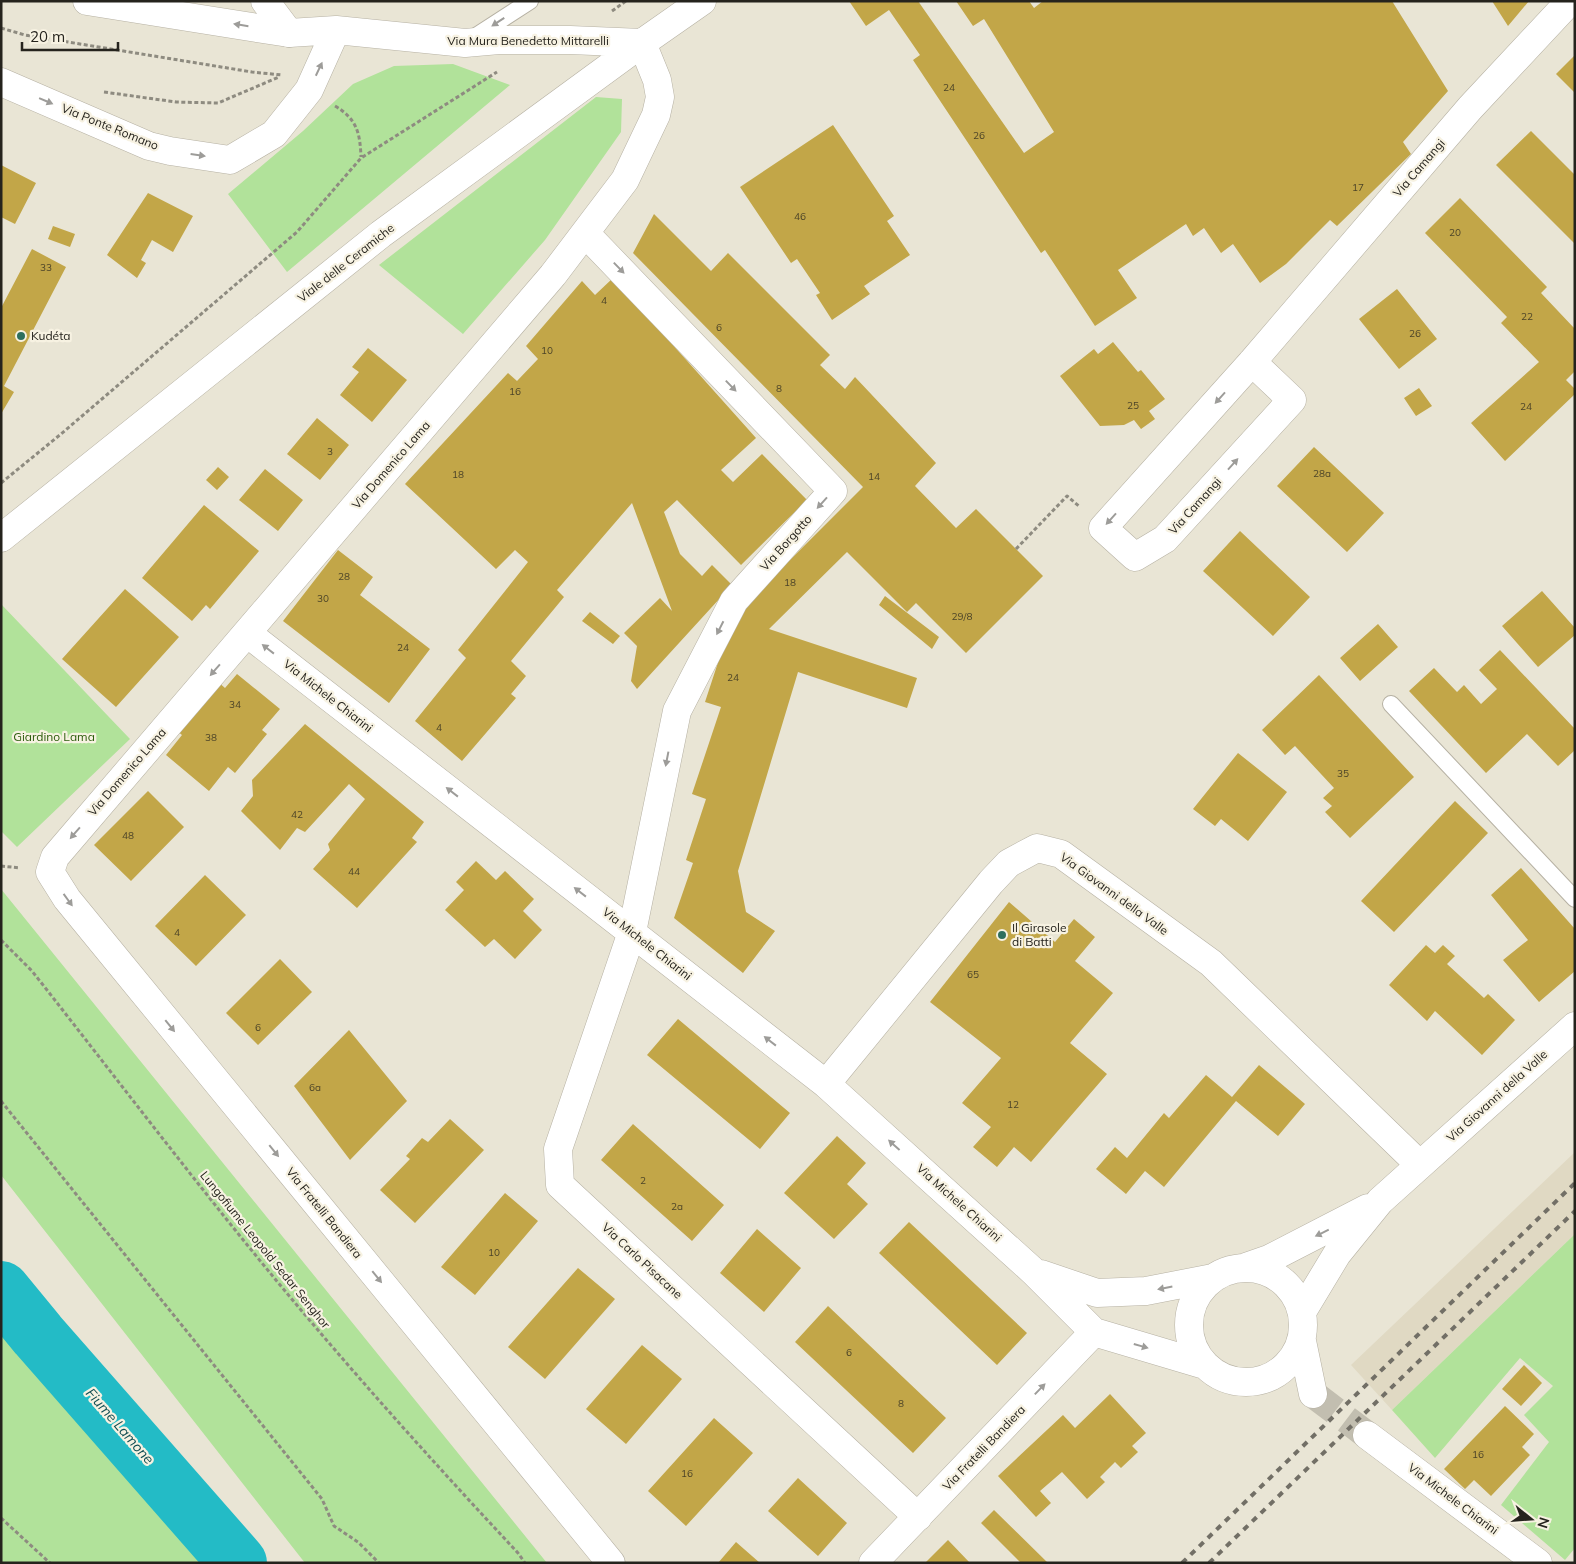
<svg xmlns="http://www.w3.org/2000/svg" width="1576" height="1564" font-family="Mulish,sans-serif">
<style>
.built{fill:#e0d9c3}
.green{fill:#b1e29a}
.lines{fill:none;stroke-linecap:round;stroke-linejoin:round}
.river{stroke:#23bbc6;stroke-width:58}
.building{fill:#c2a648}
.street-tunnel{stroke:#c2beb0;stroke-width:28;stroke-dasharray:28 14;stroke-linecap:butt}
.lane-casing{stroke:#b6b1a3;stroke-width:18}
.street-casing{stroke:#b6b1a3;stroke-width:29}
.secondary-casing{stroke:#b6b1a3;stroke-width:29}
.path{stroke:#8e8b80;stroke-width:3;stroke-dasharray:4 2.5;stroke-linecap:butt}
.lane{stroke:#fff;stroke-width:16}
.street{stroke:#fff;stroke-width:28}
.secondary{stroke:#fff;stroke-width:28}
.rail{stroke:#726f66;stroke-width:4;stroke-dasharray:6 6;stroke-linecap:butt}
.oneway{fill:#9d9c99}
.poi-dot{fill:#2e6f5e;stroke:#f7f2e2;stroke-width:2}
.labels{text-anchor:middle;stroke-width:4.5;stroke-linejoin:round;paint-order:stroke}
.number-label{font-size:10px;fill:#4c4428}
.street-label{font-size:12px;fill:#25231d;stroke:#f7f2e2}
.poi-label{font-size:12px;fill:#25231d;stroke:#f7f2e2;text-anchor:start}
.park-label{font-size:12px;fill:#2b5b0b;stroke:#f7f2e2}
.water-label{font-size:14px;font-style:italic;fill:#114d52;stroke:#f7f2e2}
</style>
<rect width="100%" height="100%" fill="#e9e5d5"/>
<!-- built -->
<path class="built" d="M 1575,1152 L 1575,1234 L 1392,1410 L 1351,1365 Z"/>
<!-- green -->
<path class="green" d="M 453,64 L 510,85 L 287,272 L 228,194 L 303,131 L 353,84 L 394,66 Z
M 596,97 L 622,99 L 621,132 L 545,240 L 463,334 L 379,265 Z
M 1,604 L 130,739 L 17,847 L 1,831 Z
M 1,889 L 547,1563 L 305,1563 L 1,1175 Z
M 1575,1234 L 1575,1548 L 1565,1560 L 1501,1505 L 1549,1442 L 1524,1415 L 1553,1386 L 1520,1358 L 1435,1458 L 1392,1410 Z
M 1,1293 L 228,1563 L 1,1563 Z"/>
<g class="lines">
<!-- river -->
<path class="river" d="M 1,1290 L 38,1335 L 238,1563"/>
</g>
<!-- building -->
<path class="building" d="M 849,1 L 918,1 L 1024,153 L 1054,132 L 984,19 L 973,26 L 956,1 L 1029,1 L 1034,8 L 1043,1 L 1392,1 L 1448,91 L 1403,142 L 1411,154 L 1337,226 L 1330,220 L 1286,264 L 1260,283 L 1233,244 L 1221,253 L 1204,228 L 1193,236 L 1186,224 L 1118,270 L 1137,298 L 1095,326 L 1045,250 L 1041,253 L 913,60 L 920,55 L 889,10 L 866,26 Z
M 1492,1 L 1529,1 L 1508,26 Z
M 1575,55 L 1575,93 L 1556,74 Z
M 833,125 L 894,216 L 887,221 L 910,255 L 864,286 L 870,294 L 832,320 L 816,295 L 820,293 L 797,259 L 791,263 L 740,187 Z
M 1531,131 L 1575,175 L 1575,244 L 1496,165 Z
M 1,165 L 36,183 L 15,224 L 1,217 Z
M 148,193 L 193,216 L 173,252 L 152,240 L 141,260 L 146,263 L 137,278 L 107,255 Z
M 1460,198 L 1547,287 L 1541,293 L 1575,329 L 1575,371 L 1566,380 L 1575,389 L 1575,394 L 1505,461 L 1471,423 L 1539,362 L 1501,323 L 1507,317 L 1425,233 Z
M 654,214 L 711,271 L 728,253 L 830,355 L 820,365 L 845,389 L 855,377 L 936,463 L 915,486 L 956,528 L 976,509 L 1043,576 L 966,653 L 916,603 L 907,612 L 847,552 L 769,629 L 917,678 L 907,708 L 798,672 L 738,871 L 746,912 L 775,931 L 743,973 L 674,918 L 693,863 L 686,860 L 706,799 L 692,794 L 721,707 L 705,702 L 733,617 L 863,487 L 633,253 Z
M 53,226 L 75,234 L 70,247 L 48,239 Z
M 32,249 L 66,267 L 4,386 L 14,392 L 1,414 L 1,308 Z
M 613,278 L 756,438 L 721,470 L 733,482 L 762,454 L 807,500 L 741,565 L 677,500 L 664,512 L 680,554 L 702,576 L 712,565 L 732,585 L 637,689 L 631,681 L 637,646 L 624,633 L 660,598 L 672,611 L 632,503 L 557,590 L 564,597 L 511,661 L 526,676 L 511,694 L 516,698 L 462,761 L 415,721 L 466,658 L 458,650 L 528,562 L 515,550 L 496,569 L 405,484 L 508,373 L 517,381 L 538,359 L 526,346 L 582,281 L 595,295 Z
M 1397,289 L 1437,339 L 1399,369 L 1359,319 Z
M 1113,342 L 1138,372 L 1141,370 L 1165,399 L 1149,411 L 1155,419 L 1141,429 L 1134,420 L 1124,425 L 1100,426 L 1060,376 L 1094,349 L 1098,354 Z
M 368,348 L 407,380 L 372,422 L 340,395 L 359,372 L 352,367 Z
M 1419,388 L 1432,406 L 1416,416 L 1404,398 Z
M 317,418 L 349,445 L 320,480 L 287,454 Z
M 1314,447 L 1384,513 L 1347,552 L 1277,486 Z
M 218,467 L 229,477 L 217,490 L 206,480 Z
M 265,469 L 303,500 L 278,531 L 239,500 Z
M 204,505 L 259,551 L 210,609 L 206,605 L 192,621 L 142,578 Z
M 1240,531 L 1310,597 L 1273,636 L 1203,571 Z
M 338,550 L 373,577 L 360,595 L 430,649 L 389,703 L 283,621 Z
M 125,589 L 179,637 L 116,707 L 62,659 Z
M 1542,591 L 1575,628 L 1575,635 L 1538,667 L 1502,626 Z
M 885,596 L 939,637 L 932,649 L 879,605 Z
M 590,612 L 620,636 L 613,644 L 582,621 Z
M 1378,624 L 1398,647 L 1360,681 L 1340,658 Z
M 1500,650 L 1575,729 L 1575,750 L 1558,766 L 1527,734 L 1486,773 L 1409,691 L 1434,668 L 1457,692 L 1464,685 L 1481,704 L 1497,689 L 1479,670 Z
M 237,674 L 280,709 L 262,730 L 267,734 L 235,773 L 228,767 L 209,791 L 166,755 L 182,735 L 176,730 L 217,681 L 225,688 Z
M 1319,675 L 1414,777 L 1350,838 L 1325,812 L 1332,806 L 1323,798 L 1334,788 L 1295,746 L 1285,755 L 1262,730 Z
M 305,724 L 424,822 L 412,838 L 417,842 L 357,908 L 313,869 L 330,850 L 328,844 L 365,799 L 349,784 L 305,832 L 297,828 L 280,850 L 241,811 L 253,796 L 252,780 Z
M 1238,753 L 1287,792 L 1248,841 L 1221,819 L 1215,826 L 1193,809 Z
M 148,791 L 184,827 L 131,881 L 94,845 Z
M 1455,801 L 1488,833 L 1394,932 L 1361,901 Z
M 476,861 L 496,880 L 505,871 L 534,899 L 523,911 L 542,930 L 515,959 L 494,939 L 485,947 L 445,910 L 464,890 L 456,882 Z
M 1521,868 L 1575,929 L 1575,971 L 1539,1002 L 1503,960 L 1528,940 L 1491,895 Z
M 205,875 L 246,915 L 196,966 L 155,926 Z
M 1009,902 L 1055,942 L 1074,919 L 1095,937 L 1075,961 L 1113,993 L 1070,1043 L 1107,1074 L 1031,1162 L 1014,1147 L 997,1167 L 973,1147 L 991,1127 L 962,1103 L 1001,1058 L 930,1002 Z
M 1426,945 L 1435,953 L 1443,945 L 1455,956 L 1447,964 L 1484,998 L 1488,994 L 1515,1020 L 1482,1055 L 1435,1011 L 1427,1021 L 1389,985 Z
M 280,959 L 312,992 L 258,1045 L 226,1013 Z
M 678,1019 L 790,1113 L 760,1149 L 647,1055 Z
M 349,1030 L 407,1101 L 350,1160 L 294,1086 Z
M 1259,1065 L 1305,1104 L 1278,1136 L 1236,1101 L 1164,1187 L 1145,1171 L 1126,1194 L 1096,1169 L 1115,1147 L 1127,1158 L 1164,1113 L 1169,1118 L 1206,1075 L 1232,1097 Z
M 450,1119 L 484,1150 L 415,1223 L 380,1190 L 410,1159 L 406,1156 L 422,1138 L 428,1142 Z
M 633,1124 L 724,1205 L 692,1241 L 601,1160 Z
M 837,1136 L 866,1163 L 847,1184 L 868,1204 L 834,1239 L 784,1193 Z
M 505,1193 L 538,1221 L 475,1295 L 441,1267 Z
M 909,1222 L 1027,1333 L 997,1365 L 879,1253 Z
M 757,1229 L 801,1268 L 764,1312 L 720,1273 Z
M 578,1268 L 615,1299 L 545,1379 L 508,1347 Z
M 828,1306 L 946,1418 L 913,1453 L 795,1342 Z
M 642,1345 L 682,1379 L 626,1444 L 586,1409 Z
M 1524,1365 L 1542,1383 L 1521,1406 L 1502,1389 Z
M 1110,1394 L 1146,1433 L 1132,1446 L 1138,1452 L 1121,1468 L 1115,1462 L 1100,1477 L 1105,1482 L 1087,1499 L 1062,1472 L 1040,1491 L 1051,1503 L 1036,1517 L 998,1476 L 1063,1415 L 1075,1428 Z
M 1505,1406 L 1534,1434 L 1522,1447 L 1530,1455 L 1491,1496 L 1474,1480 L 1465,1489 L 1444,1469 Z
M 714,1418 L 753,1453 L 686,1526 L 648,1491 Z
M 798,1478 L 847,1523 L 818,1556 L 768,1511 Z
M 994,1510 L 1048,1563 L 1021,1563 L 981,1523 Z
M 948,1540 L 970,1563 L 925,1563 Z
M 736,1542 L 760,1563 L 718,1563 Z"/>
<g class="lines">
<!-- street-tunnel -->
<path class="street-tunnel" d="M 1313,1394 L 1367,1435"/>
<defs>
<path id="lane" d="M 473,38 L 530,1
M 1391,704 L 1575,899"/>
<path id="street" d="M 265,1 L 289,33
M 585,233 L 833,491 L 734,601 L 677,711 L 632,932 L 558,1149 L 560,1185 L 918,1517
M 1252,362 L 1292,400 L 1165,539 L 1135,557 L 1103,528 L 1252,362 L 1470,108 L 1570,1
M 247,633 L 826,1084 L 1034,1272 L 1094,1332 L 1205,1365
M 826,1084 L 991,882 L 1009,863 L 1037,848 L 1061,854 L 1211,963 L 1420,1165
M 1246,1267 L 1269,1259 L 1368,1208
M1189 1325a57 57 0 1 1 114 0a57 57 0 1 1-114 0Z
M 1041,1274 L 1097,1293 L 1146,1291 L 1213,1278
M 1302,1312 L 1337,1254 L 1380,1201 L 1575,1026
M 1302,1341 L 1313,1394
M 1367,1435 L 1538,1563
M 611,1563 L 67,899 L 50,872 L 55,857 L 553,275 L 625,180 L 656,115 L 660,97 L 657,80 L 642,43
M 873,1563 L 1094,1332"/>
<path id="secondary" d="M 87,1 L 289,33 L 336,30 L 465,43 L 499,40 L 570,40 L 642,43
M 1,82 L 149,146 L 170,151 L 230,160 L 274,134 L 309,90 L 336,30
M 1,538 L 381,234 L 642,43 L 702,1"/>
</defs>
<!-- lane casing -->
<use href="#lane" class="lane-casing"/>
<!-- street casing -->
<use href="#street" class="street-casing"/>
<!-- secondary casing -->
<use href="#secondary" class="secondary-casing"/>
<!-- path -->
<path class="path" d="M 612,11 L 626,1
M 1,28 L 25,35 L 252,72 L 282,75
M 104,92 L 176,102 L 218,103 L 279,77
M 335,106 C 357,119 360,133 361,157
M 1,483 L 61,434 L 297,232 L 361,158 L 497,72
M 1016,549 L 1067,496 L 1080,507
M 1,866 L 20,868
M 1,940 L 32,971 C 125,1089 215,1209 312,1323 C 379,1402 448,1478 518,1553 L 525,1563
M 1,1101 L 322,1499 L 334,1526 L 358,1542 L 379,1563
M 1,1518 L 50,1563"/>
<!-- lane -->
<use href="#lane" class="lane"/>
<!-- street -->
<use href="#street" class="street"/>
<!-- secondary -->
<use href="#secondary" class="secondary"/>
<!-- rail -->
<path class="rail" d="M 1182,1563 L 1575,1183
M 1209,1563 L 1575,1211"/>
</g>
<!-- one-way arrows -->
<defs><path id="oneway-solid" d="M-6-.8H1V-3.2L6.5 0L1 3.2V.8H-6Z" transform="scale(1.25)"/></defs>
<g class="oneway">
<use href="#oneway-solid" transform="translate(498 22) rotate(147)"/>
<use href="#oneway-solid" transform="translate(241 25) rotate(-171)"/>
<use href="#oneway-solid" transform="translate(319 69) rotate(-65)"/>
<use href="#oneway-solid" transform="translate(46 101) rotate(23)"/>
<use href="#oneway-solid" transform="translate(198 155) rotate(8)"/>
<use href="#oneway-solid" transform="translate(619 268) rotate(46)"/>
<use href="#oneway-solid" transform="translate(731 386) rotate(46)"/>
<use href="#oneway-solid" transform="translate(1220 398) rotate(132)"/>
<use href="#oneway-solid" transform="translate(1233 464) rotate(-48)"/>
<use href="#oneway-solid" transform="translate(822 503) rotate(132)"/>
<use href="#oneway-solid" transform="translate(1111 519) rotate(132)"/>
<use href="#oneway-solid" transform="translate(720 628) rotate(117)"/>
<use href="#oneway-solid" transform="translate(268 649) rotate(-142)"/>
<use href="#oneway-solid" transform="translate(215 670) rotate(131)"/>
<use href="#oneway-solid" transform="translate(667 759) rotate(101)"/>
<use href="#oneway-solid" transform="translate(452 792) rotate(-142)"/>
<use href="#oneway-solid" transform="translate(75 833) rotate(131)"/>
<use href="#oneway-solid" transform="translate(580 892) rotate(-142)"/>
<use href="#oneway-solid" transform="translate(68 900) rotate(54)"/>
<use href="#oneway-solid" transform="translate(170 1026) rotate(51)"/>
<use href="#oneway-solid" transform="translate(770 1041) rotate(-142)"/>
<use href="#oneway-solid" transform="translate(894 1145) rotate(-138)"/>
<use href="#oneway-solid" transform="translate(274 1151) rotate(51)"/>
<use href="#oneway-solid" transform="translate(1322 1233) rotate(154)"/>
<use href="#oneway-solid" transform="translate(377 1277) rotate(51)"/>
<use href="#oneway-solid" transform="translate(1165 1288) rotate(169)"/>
<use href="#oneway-solid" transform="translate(1141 1346) rotate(16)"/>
<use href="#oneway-solid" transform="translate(1040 1389) rotate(-46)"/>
</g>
<!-- markers -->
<g class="poi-dot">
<circle cx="21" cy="336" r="5"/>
<circle cx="1002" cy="935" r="5"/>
</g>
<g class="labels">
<!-- number labels -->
<g class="number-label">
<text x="949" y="91">24</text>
<text x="979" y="139">26</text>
<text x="1358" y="191">17</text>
<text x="800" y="220">46</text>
<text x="1455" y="236">20</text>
<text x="46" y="271">33</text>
<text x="604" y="304">4</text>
<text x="1527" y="320">22</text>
<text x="719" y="331">6</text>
<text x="1415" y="337">26</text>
<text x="547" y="354">10</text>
<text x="779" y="392">8</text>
<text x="515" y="395">16</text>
<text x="1133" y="409">25</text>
<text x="1526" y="410">24</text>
<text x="330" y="455">3</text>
<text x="1322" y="477">28a</text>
<text x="458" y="478">18</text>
<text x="874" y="480">14</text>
<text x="344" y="580">28</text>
<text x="790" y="586">18</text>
<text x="323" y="602">30</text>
<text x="962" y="620">29/8</text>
<text x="403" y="651">24</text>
<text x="733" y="681">24</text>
<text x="235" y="708">34</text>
<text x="439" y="731">4</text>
<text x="211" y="741">38</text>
<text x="1343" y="777">35</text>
<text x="297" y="818">42</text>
<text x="128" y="839">48</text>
<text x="354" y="875">44</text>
<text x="177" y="936">4</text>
<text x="973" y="978">65</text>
<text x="258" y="1031">6</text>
<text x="315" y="1091">6a</text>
<text x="1013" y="1108">12</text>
<text x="643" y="1184">2</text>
<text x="677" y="1210">2a</text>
<text x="494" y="1256">10</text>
<text x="849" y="1356">6</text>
<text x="901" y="1407">8</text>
<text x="1478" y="1458">16</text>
<text x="687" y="1477">16</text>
</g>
<!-- street labels -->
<g class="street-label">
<text x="528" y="45">Via Mura Benedetto Mittarelli</text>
<text transform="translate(110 127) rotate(22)" y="4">Via Ponte Romano</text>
<text transform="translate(1419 168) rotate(-49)" y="4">Via Camangi</text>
<text transform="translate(346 263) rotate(-38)" y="4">Viale delle Ceramiche</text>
<text transform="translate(391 465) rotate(-49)" y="4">Via Domenico Lama</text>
<text transform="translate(1195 506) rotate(-48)" y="4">Via Camangi</text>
<text transform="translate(786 543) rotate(-48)" y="4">Via Borgotto</text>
<text transform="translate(328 696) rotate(38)" y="4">Via Michele Chiarini</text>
<text transform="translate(127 772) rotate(-49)" y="4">Via Domenico Lama</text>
<text transform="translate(1114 894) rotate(36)" y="4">Via Giovanni della Valle</text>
<text transform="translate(647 944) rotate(38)" y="4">Via Michele Chiarini</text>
<text transform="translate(1497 1096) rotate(-42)" y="4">Via Giovanni della Valle</text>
<text transform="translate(959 1203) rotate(42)" y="4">Via Michele Chiarini</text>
<text transform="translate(324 1213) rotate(51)" y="4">Via Fratelli Bandiera</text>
<text transform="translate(265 1250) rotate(51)" y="4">Lungofiume Leopold Sedar Senghor</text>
<text transform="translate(642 1261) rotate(43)" y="4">Via Carlo Pisacane</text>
<text transform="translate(984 1448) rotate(-46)" y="4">Via Fratelli Bandiera</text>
<text transform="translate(1453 1499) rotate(37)" y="4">Via Michele Chiarini</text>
</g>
<!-- poi labels -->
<g class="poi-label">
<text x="31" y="340">Kudéta</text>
<text x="1012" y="932">Il Girasole<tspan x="1012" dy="14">di Batti</tspan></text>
</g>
<!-- park labels -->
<g class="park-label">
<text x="54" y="741">Giardino Lama</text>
</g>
<!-- water labels -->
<g class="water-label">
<text transform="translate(120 1426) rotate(49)" y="5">Fiume Lamone</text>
</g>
</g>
<!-- border -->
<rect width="1576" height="1564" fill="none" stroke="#25231d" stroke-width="5"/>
<!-- north arrow -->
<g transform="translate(1531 1519) rotate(107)" stroke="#f7f2e2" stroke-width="4" paint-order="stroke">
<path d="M0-4L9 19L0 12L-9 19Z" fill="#25231d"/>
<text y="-8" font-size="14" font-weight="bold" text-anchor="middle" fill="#25231d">N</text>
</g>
<!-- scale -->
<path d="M22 42v8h96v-8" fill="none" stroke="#25231d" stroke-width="2.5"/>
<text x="30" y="42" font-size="15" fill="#25231d" stroke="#f7f2e2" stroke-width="4" paint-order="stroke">20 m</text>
</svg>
